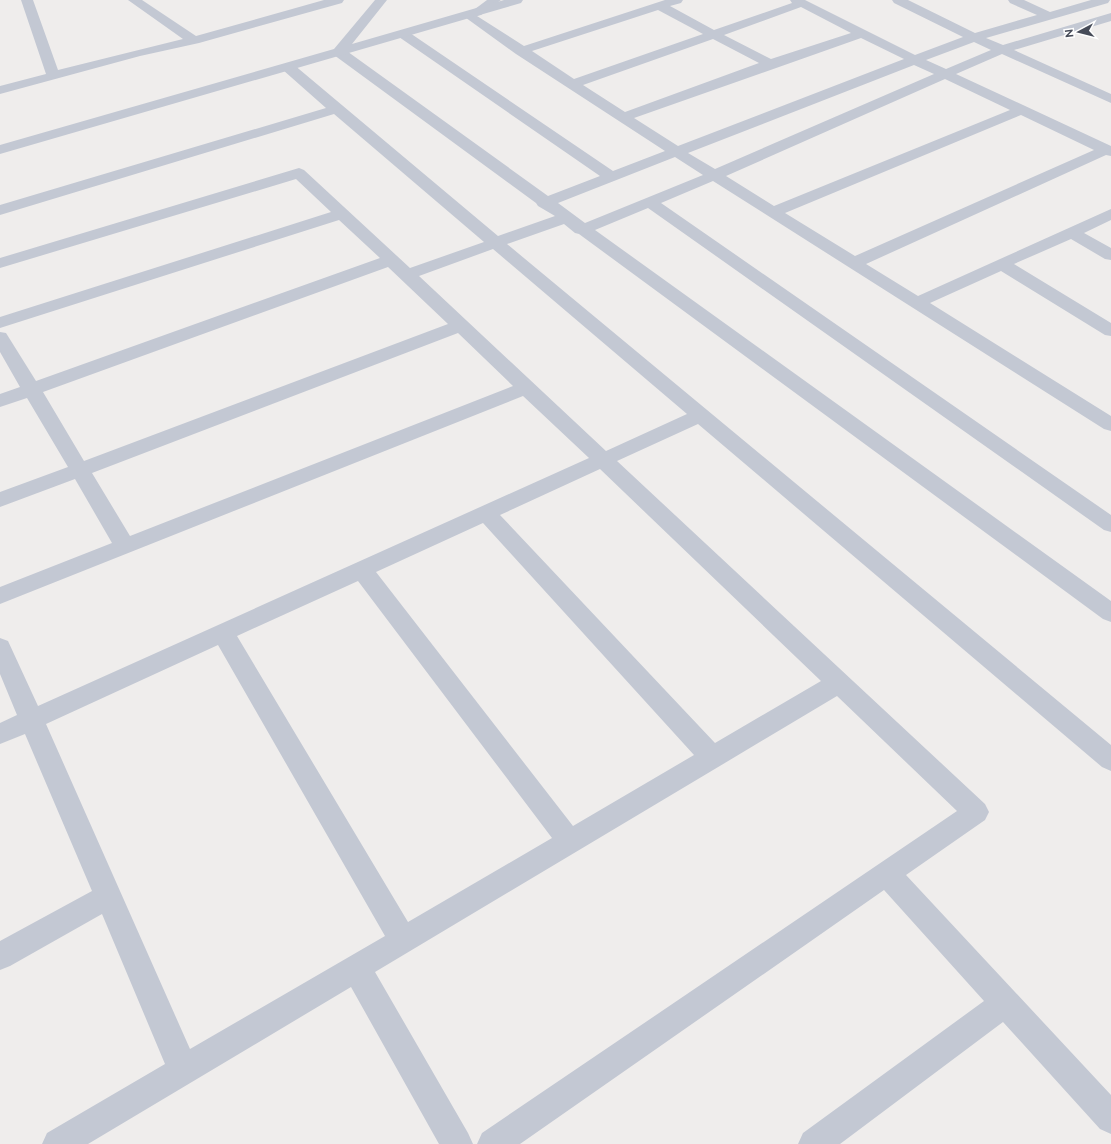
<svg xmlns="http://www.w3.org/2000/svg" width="1111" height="1144" font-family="Raleway,sans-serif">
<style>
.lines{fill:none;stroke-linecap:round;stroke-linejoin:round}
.minor{fill:#c3c8d3;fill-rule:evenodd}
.tertiary{fill:#c3c8d3;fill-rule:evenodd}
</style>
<rect width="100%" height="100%" fill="#efedec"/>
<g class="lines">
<!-- minor -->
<path class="minor" d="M 21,0 L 33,0 L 58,70 L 183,39 L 128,0 L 142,0 L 196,36 L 324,0 L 344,0 L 342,3 L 199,43 L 140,56 L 0,94 L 0,86 L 46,74 Z
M 487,0 L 501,0 L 481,15 L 477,16 L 524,46 L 665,0 L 683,0 L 681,3 L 670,6 L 714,30 L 792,3 L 790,0 L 805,0 L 915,55 L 963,37 L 894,3 L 892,0 L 908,0 L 975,33 L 1037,15 L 1010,3 L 1008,0 L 1024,0 L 1050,12 L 1091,0 L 1110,0 L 1108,3 L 986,38 L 1003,45 L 1111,13 L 1111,21 L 1014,50 L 1111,94 L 1111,103 L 1002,54 L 956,74 L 1111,146 L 1111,156 L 1106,155 L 866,264 L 918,296 L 1111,209 L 1111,220 L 1084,233 L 1111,248 L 1111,260 L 1105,259 L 1071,239 L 1014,264 L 1111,323 L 1111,336 L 1105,335 L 1001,271 L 930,303 L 1111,416 L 1111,431 L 1104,429 L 713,181 L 661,203 L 1111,515 L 1111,532 L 1104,530 L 648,208 L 595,230 L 1111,601 L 1111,622 L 1103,619 L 579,234 L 575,233 L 564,224 L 507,244 L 1111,745 L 1111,771 L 1102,767 L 698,424 L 617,461 L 985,804 L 989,812 L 985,820 L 906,875 L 1111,1095 L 1111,1134 L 1100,1129 L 1003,1022 L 840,1144 L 798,1144 L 803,1133 L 984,1001 L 884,890 L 520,1144 L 477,1144 L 482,1133 L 957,811 L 837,696 L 375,972 L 468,1133 L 473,1144 L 439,1144 L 351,987 L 88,1144 L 42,1144 L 47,1133 L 165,1064 L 102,914 L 10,966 L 0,970 L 0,941 L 92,891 L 25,734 L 0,744 L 0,723 L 17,715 L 0,674 L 0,638 L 8,641 L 38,706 L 589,458 L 523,396 L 0,604 L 0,587 L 112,543 L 75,479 L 0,507 L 0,492 L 68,467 L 27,398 L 0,407 L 0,394 L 20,387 L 0,352 L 0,332 L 6,333 L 36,381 L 380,258 L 339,220 L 0,328 L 0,317 L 331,212 L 296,179 L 0,268 L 0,258 L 299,168 L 304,170 L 410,268 L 484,242 L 334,114 L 0,215 L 0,205 L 326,108 L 283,70 L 281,67 L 283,64 L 293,64 L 498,236 L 555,216 L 538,206 L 536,203 L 334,55 L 333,52 L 334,49 L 344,49 L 548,196 L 600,176 L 399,37 L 397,34 L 399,31 L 407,31 L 613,171 L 665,151 L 516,54 L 462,15 L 464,12 L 471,12 ZM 801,7 L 851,33 L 771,59 L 724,35 ZM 658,10 L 703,34 L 574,79 L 532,51 ZM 861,38 L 904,59 L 678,146 L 634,118 ZM 713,39 L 759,63 L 625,112 L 583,85 ZM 974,42 L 991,50 L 946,69 L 926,60 ZM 914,65 L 934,74 L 715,169 L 688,153 ZM 945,79 L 1010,110 L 774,206 L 726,176 ZM 1021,115 L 1094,150 L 855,256 L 785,213 ZM 675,157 L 703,175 L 585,223 L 558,203 ZM 493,249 L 687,414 L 606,451 L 419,276 ZM 388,267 L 448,324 L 84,461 L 43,392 ZM 458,333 L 513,386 L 130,536 L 92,473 ZM 600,469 L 821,681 L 715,743 L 500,515 ZM 483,523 L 694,755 L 573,826 L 376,572 ZM 358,581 L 552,838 L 408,922 L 237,636 ZM 218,645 L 385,936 L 190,1049 L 46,724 Z"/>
<!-- tertiary -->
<path class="tertiary" d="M 375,0 L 387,0 L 352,44 L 504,0 L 523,0 L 521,3 L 0,154 L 0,145 L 334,49 Z"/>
</g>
<!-- north arrow -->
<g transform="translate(1079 32) rotate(263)" stroke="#ffffff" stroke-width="3" paint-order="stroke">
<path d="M0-3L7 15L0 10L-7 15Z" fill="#464b58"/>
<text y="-6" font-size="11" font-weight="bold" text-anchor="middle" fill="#464b58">N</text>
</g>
</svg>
